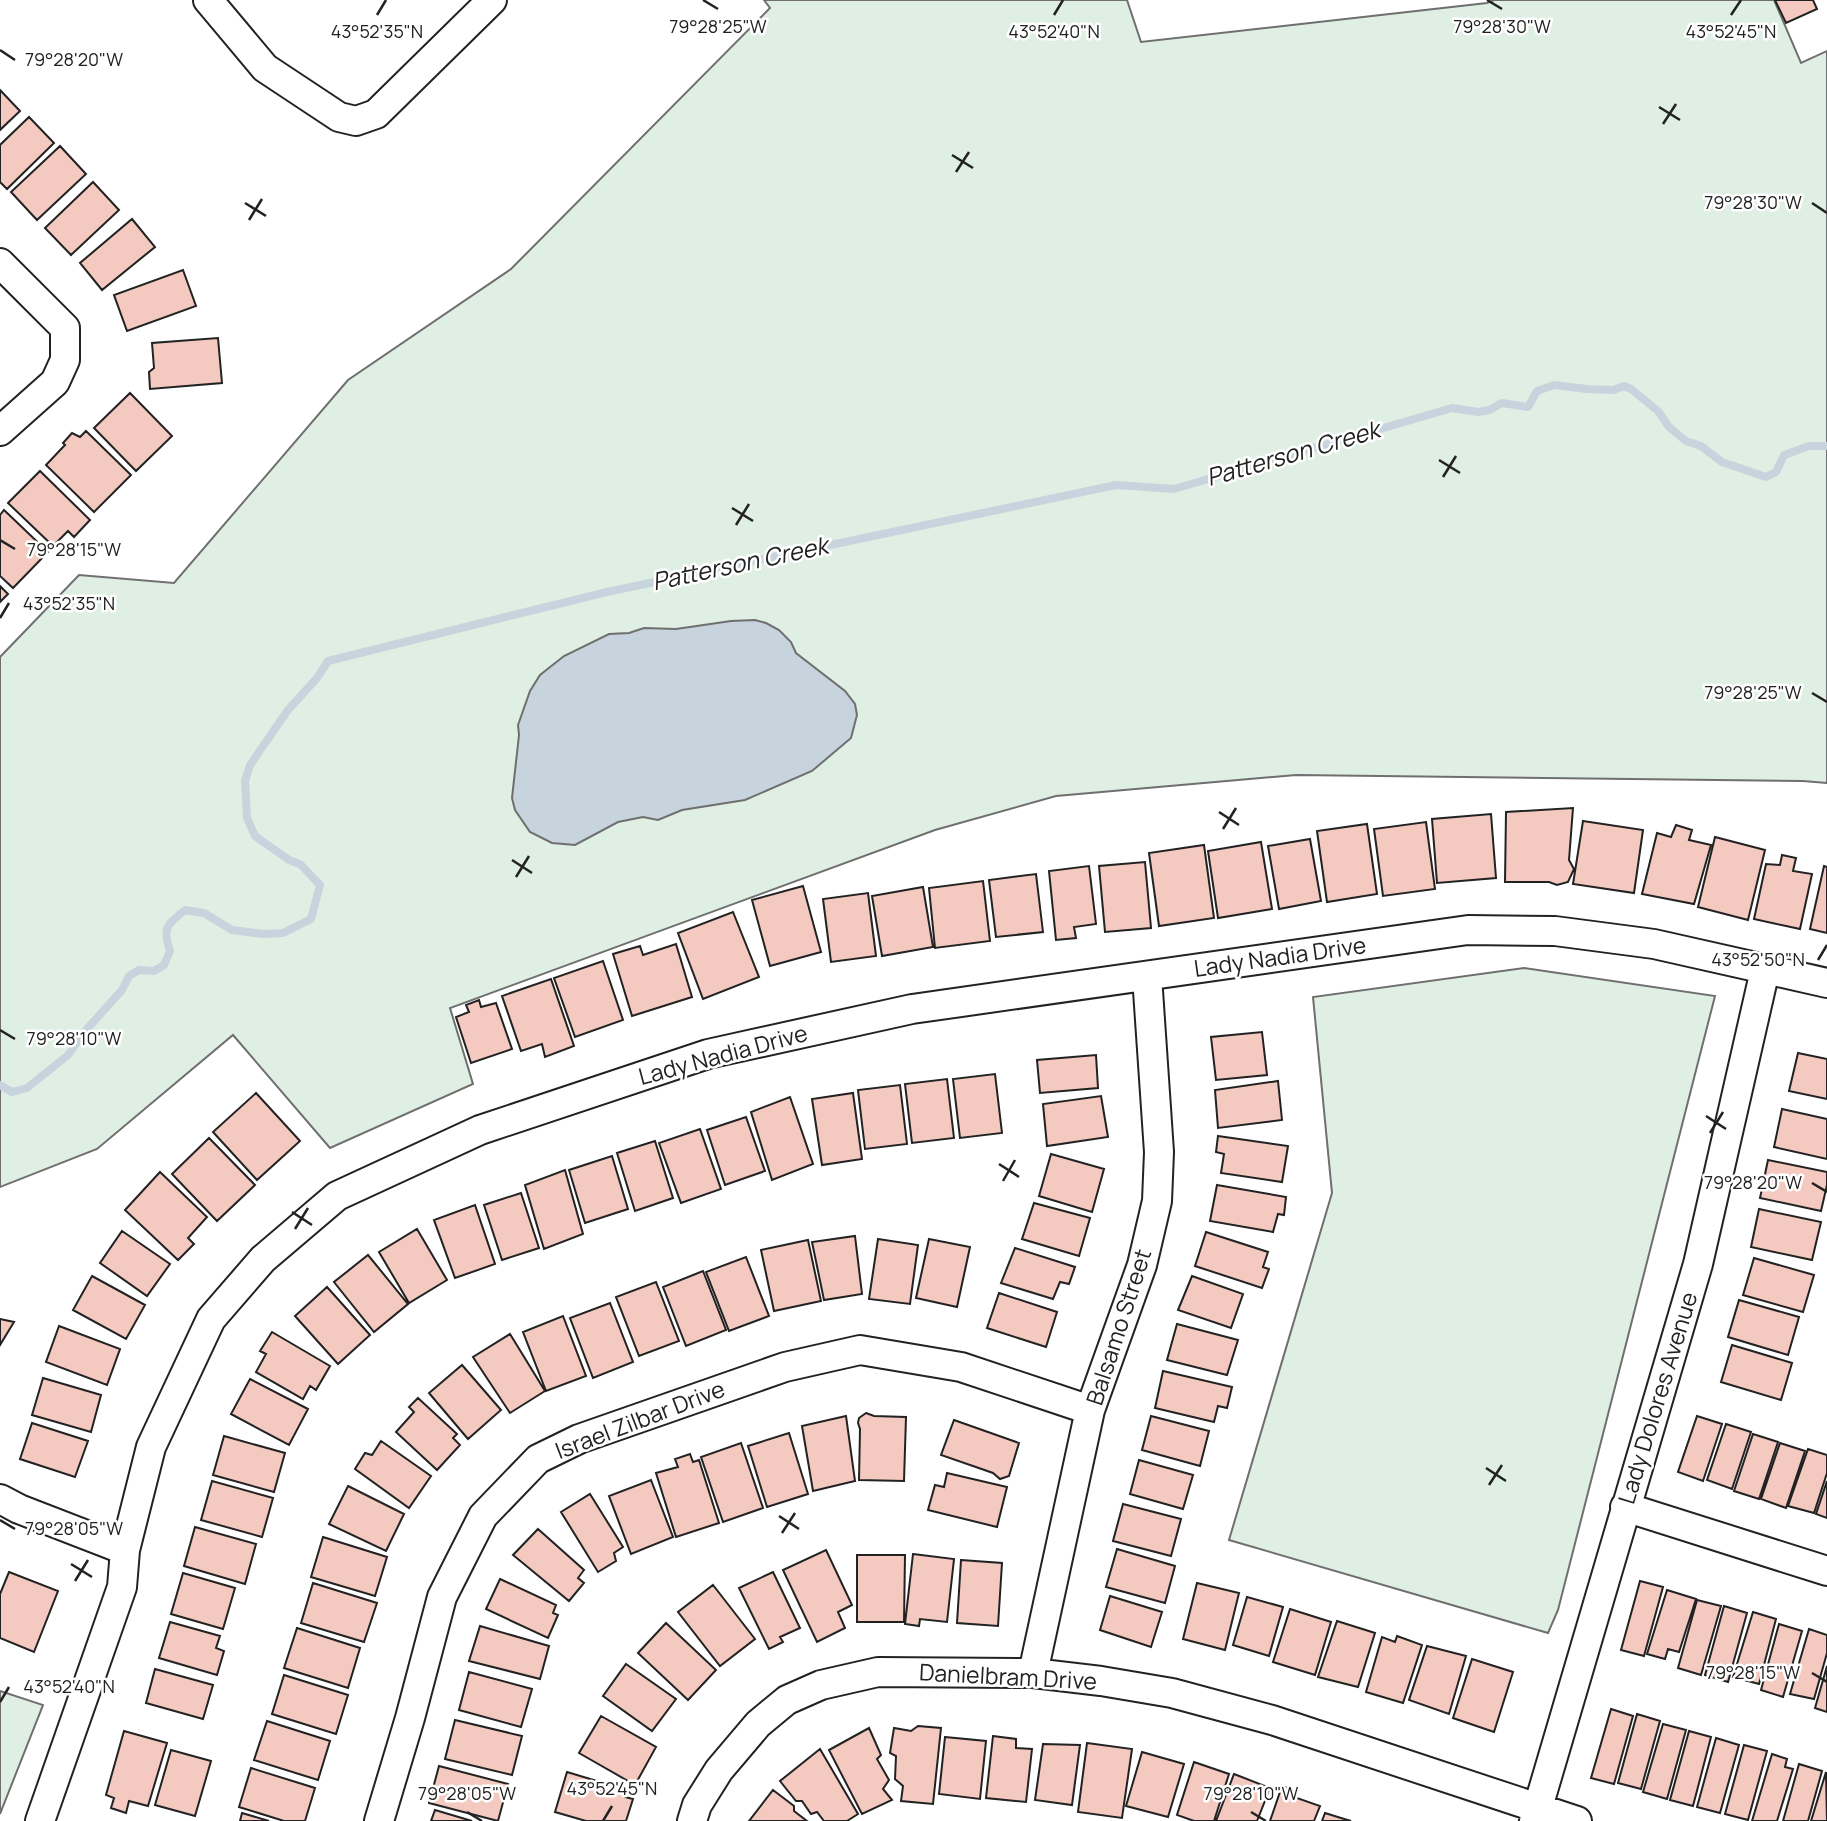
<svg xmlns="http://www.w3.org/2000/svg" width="1827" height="1821" font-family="Manrope,sans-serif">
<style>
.green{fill:#e0efe3;stroke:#6f6f6f;stroke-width:2}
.water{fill:#c7d3dd;stroke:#6f6f6f;stroke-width:2}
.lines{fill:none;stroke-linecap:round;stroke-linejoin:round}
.stream{stroke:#c7d3dd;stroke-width:8}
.building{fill:#f3c9c0;stroke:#222;stroke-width:2}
.minor-casing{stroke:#222;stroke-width:32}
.minor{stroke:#fff;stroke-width:28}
.ticks{fill:none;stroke:#222;stroke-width:2.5}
.labels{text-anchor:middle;stroke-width:5;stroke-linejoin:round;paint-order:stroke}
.street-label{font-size:23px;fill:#222;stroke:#fff}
.water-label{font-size:24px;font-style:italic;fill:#222;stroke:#fff}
.ticks-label{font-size:18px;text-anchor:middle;fill:#222;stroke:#fff;stroke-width:5;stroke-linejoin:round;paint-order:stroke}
</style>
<rect width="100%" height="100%" fill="#fff"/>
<!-- green -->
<path class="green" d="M 764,0 L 1127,0 L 1141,42 L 1487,3 L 1494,0 L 1774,0 L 1801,63 L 1827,51 L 1827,783 L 1803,781 L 1296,775 L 1056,796 L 935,830 L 450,1008 L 473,1084 L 330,1148 L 233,1035 L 97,1149 L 0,1187 L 0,657 L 79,575 L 174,583 L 348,380 L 511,269 L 770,8 Z
M 1524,968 L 1715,996 L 1558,1610 L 1548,1633 L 1229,1540 L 1332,1193 L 1313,997 Z
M 0,1691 L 43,1705 L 0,1814 Z"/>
<!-- water -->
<path class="water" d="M 755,620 L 766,623 L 779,630 L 791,642 L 796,653 L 845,691 L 855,704 L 857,715 L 851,738 L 812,771 L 745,800 L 682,810 L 658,820 L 643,817 L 618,822 L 575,845 L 552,843 L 530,832 L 515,810 L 512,798 L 519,735 L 518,725 L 530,691 L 540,675 L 564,656 L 609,634 L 629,633 L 644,628 L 676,629 L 731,621 Z"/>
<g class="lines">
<!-- stream -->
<path class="stream" d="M 0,1085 L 12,1092 L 27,1088 L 68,1055 L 87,1029 L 122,990 L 129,976 L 139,970 L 154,971 L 164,965 L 170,951 C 162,927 167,925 185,910 L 204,913 L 232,930 L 263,934 L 283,933 L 311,919 L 320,885 L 300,864 L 289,860 L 255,836 L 247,818 L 245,781 L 250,765 L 288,710 L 317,678 L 328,661 L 607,592 L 1116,485 L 1174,489 L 1452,408 L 1478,412 L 1489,410 L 1502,403 L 1528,407 L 1537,391 L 1554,385 L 1587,389 L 1613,390 L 1624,386 L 1631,389 L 1658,411 L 1669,427 L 1686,441 L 1701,446 L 1722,462 L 1766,477 L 1776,472 L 1784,455 L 1809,446 L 1827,446"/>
</g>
<!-- building -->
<path class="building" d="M 1775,0 L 1813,0 L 1817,9 L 1786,23 Z
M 0,90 L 20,111 L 0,130 Z
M 29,117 L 54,143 L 7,189 L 0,182 L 0,145 Z
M 60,146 L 86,174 L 37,220 L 11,192 Z
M 93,182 L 119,210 L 71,255 L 45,228 Z
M 132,219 L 155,247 L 102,290 L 80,263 Z
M 183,270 L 196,306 L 127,331 L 114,295 Z
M 218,338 L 222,383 L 150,389 L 149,372 L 154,368 L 152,343 Z
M 130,393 L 172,436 L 136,471 L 94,428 Z
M 86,431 L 131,475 L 94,512 L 46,465 L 65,445 L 63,443 L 72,433 L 80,437 Z
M 40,471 L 90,520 L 74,537 L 68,531 L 53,546 L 8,503 Z
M 4,510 L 48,552 L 13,588 L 0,576 L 0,515 Z
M 0,586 L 8,594 L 0,602 Z
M 1573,808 L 1569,860 L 1574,869 L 1568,882 L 1557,885 L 1549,882 L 1505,882 L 1506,812 Z
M 1491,814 L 1496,878 L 1437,883 L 1432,819 Z
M 1583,821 L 1643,830 L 1634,893 L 1573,884 Z
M 1426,822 L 1435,889 L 1383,896 L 1374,829 Z
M 1367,824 L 1377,894 L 1327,902 L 1317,831 Z
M 1676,825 L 1692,830 L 1689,840 L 1711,845 L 1694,904 L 1642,894 L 1657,833 L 1671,837 Z
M 1715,837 L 1765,850 L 1748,920 L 1698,907 Z
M 1310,839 L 1321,901 L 1279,909 L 1268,846 Z
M 1261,842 L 1272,909 L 1218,918 L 1208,851 Z
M 1204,845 L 1214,918 L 1159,926 L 1149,853 Z
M 1782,855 L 1796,858 L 1793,871 L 1812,874 L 1800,929 L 1754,919 L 1766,864 L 1780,865 Z
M 1145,862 L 1151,928 L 1105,932 L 1099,866 Z
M 1089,866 L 1096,924 L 1074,927 L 1076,938 L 1056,940 L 1049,871 Z
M 1824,866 L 1827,867 L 1827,933 L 1810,929 Z
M 1036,874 L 1043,932 L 996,937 L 989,880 Z
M 983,881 L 990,941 L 935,948 L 929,888 Z
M 803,886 L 821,952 L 770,966 L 752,900 Z
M 923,887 L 933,947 L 882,956 L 872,896 Z
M 868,893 L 876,956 L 831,962 L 823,899 Z
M 733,912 L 759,977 L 703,999 L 678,933 Z
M 676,944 L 692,997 L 632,1016 L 613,954 L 640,946 L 643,955 Z
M 603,961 L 623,1020 L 575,1037 L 554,978 Z
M 551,979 L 574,1046 L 545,1057 L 542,1044 L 521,1051 L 502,996 Z
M 479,1000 L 481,1007 L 496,1003 L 512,1049 L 471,1063 L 456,1017 L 469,1012 L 466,1005 Z
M 1262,1032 L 1267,1075 L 1216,1080 L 1211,1037 Z
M 1798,1053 L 1827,1059 L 1827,1099 L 1789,1091 Z
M 1096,1055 L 1098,1088 L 1040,1093 L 1037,1060 Z
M 995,1074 L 1002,1133 L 960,1138 L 953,1079 Z
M 947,1079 L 954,1138 L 912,1143 L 905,1084 Z
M 1278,1081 L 1282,1120 L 1218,1128 L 1215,1090 Z
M 900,1085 L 907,1144 L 865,1149 L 858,1090 Z
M 256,1093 L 300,1141 L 257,1180 L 213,1132 Z
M 853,1093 L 862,1159 L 822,1165 L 812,1099 Z
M 1101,1096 L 1108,1137 L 1047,1146 L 1043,1104 Z
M 790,1097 L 813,1164 L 772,1180 L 751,1112 Z
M 1782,1109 L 1827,1119 L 1827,1159 L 1774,1147 Z
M 746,1117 L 765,1171 L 725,1185 L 707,1130 Z
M 700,1129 L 721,1189 L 681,1203 L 659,1143 Z
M 1218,1136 L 1288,1146 L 1282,1182 L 1221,1173 L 1224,1154 L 1216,1152 Z
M 209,1138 L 255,1185 L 217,1221 L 172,1174 Z
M 655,1141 L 673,1198 L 635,1211 L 617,1153 Z
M 1051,1154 L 1104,1169 L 1092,1212 L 1039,1196 Z
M 612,1156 L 628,1209 L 585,1223 L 569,1170 Z
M 1768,1160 L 1827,1172 L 1827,1185 L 1821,1211 L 1760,1198 Z
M 565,1170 L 583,1234 L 544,1249 L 525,1185 Z
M 160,1172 L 207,1217 L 188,1238 L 194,1244 L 178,1260 L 125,1210 Z
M 1217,1185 L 1286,1197 L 1284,1215 L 1278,1214 L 1273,1232 L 1210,1221 Z
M 521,1193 L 539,1248 L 502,1260 L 484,1205 Z
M 1034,1203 L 1090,1218 L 1079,1256 L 1022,1239 Z
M 475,1205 L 495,1264 L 455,1278 L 434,1220 Z
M 1759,1209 L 1821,1222 L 1812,1260 L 1751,1247 Z
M 417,1229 L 447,1280 L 409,1303 L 379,1252 Z
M 122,1231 L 170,1264 L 147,1296 L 100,1263 Z
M 1206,1232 L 1268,1252 L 1263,1267 L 1269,1269 L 1262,1288 L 1195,1266 Z
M 855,1236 L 862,1294 L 824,1300 L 812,1242 Z
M 878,1239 L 918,1245 L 910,1304 L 869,1299 Z
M 929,1239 L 970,1247 L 957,1307 L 916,1298 Z
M 808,1240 L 821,1301 L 774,1311 L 761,1250 Z
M 1015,1248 L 1075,1267 L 1069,1284 L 1060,1282 L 1053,1299 L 1001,1283 Z
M 368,1255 L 408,1304 L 374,1332 L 334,1282 Z
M 746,1257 L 769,1316 L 729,1331 L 706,1272 Z
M 1754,1258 L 1814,1275 L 1803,1312 L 1743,1295 Z
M 703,1271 L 726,1330 L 686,1346 L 663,1287 Z
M 92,1276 L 145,1305 L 126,1339 L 73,1310 Z
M 1192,1276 L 1243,1294 L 1231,1328 L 1178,1310 Z
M 656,1282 L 679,1341 L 639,1356 L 616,1297 Z
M 327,1287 L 370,1335 L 338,1364 L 295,1316 Z
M 999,1293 L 1057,1312 L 1046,1347 L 987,1328 Z
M 1739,1300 L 1799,1317 L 1788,1355 L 1728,1337 Z
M 610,1303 L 633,1362 L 593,1378 L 570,1318 Z
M 563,1316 L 586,1376 L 546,1391 L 523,1332 Z
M 0,1319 L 14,1322 L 0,1345 Z
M 1177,1324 L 1238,1340 L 1227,1375 L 1167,1360 Z
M 59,1326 L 120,1349 L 107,1385 L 46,1362 Z
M 272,1332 L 330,1366 L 316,1390 L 310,1386 L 303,1399 L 256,1372 L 266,1354 L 260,1351 Z
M 510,1334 L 545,1391 L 510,1413 L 473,1357 Z
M 1732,1345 L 1792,1363 L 1781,1400 L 1721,1382 Z
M 462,1365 L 501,1410 L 468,1439 L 429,1393 Z
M 1163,1371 L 1232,1387 L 1227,1408 L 1218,1406 L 1214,1422 L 1155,1408 Z
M 43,1378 L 101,1395 L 91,1432 L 32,1415 Z
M 250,1379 L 308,1409 L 289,1445 L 231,1414 Z
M 418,1398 L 457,1434 L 453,1438 L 460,1445 L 437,1470 L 396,1432 L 414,1412 L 409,1407 Z
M 866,1413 L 874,1416 L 906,1417 L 904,1481 L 859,1480 L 860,1429 L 858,1423 L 859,1418 Z
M 846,1416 L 855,1481 L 813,1491 L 802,1426 Z
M 1151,1416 L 1209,1431 L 1200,1466 L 1142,1450 Z
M 1697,1416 L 1722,1424 L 1703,1481 L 1678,1472 Z
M 954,1420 L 1019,1443 L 1009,1476 L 1000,1479 L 993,1473 L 941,1455 Z
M 32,1423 L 88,1441 L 75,1477 L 20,1459 Z
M 1726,1424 L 1751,1432 L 1732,1489 L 1707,1480 Z
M 789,1433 L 808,1494 L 767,1507 L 748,1446 Z
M 1753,1434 L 1778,1442 L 1759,1499 L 1734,1491 Z
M 224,1436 L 285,1453 L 274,1492 L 213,1475 Z
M 381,1441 L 431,1476 L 409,1508 L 355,1469 L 365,1453 L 372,1455 Z
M 741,1443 L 763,1508 L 723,1522 L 701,1457 Z
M 1780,1443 L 1805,1451 L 1786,1508 L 1761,1499 Z
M 1808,1449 L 1827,1455 L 1827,1473 L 1814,1513 L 1788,1506 Z
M 690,1454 L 693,1462 L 699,1460 L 719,1523 L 676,1537 L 656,1473 L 678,1467 L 675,1459 Z
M 1139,1460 L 1193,1475 L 1183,1509 L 1130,1494 Z
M 947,1473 L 1007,1487 L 997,1527 L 928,1510 L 935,1485 L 944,1487 Z
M 651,1480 L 673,1537 L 631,1554 L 609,1496 Z
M 212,1481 L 273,1498 L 262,1537 L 201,1520 Z
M 1827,1481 L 1827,1518 L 1816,1514 Z
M 348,1486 L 404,1514 L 386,1551 L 329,1524 Z
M 590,1494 L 623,1547 L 614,1553 L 616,1561 L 598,1572 L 561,1512 Z
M 1123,1504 L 1181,1519 L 1171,1556 L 1113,1541 Z
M 195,1527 L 256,1544 L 245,1584 L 184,1566 Z
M 538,1529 L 584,1570 L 578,1578 L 584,1583 L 569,1601 L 513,1555 Z
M 323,1537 L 387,1557 L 375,1596 L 311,1577 Z
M 1117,1549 L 1175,1566 L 1165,1603 L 1106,1587 Z
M 826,1550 L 852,1605 L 838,1612 L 845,1628 L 817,1642 L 783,1570 Z
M 913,1554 L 954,1559 L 947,1622 L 920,1619 L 919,1626 L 905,1624 Z
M 857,1555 L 905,1555 L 904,1622 L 857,1622 Z
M 961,1560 L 1002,1563 L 998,1626 L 957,1623 Z
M 9,1572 L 58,1591 L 34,1652 L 0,1638 L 0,1594 Z
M 773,1572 L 800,1628 L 780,1637 L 783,1642 L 769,1649 L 739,1588 Z
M 183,1573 L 235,1588 L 223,1629 L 171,1614 Z
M 500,1579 L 556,1605 L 553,1613 L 558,1615 L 548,1638 L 486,1609 Z
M 1640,1581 L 1663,1587 L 1644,1656 L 1621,1650 Z
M 313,1583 L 377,1603 L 364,1642 L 301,1623 Z
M 1197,1583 L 1239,1593 L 1225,1650 L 1183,1639 Z
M 713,1585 L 755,1639 L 720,1666 L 678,1612 Z
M 1667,1590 L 1696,1599 L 1679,1652 L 1668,1649 L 1665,1659 L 1647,1654 Z
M 1110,1596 L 1162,1612 L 1151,1647 L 1100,1630 Z
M 1247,1597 L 1283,1607 L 1269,1656 L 1233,1645 Z
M 1697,1600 L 1721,1606 L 1701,1675 L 1678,1668 Z
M 1724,1606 L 1747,1613 L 1728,1682 L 1705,1675 Z
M 1290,1609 L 1331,1622 L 1315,1675 L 1273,1662 Z
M 1753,1612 L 1776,1619 L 1759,1684 L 1733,1677 Z
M 1337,1621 L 1375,1633 L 1358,1687 L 1318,1677 Z
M 170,1622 L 220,1636 L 216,1648 L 224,1651 L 217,1675 L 159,1658 Z
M 666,1623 L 716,1670 L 688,1700 L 638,1653 Z
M 1779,1624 L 1802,1631 L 1783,1697 L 1761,1690 Z
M 480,1626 L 549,1646 L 540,1679 L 469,1661 Z
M 297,1628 L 360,1648 L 348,1688 L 284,1668 Z
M 1809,1629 L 1827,1635 L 1827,1653 L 1814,1699 L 1790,1694 Z
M 1397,1636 L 1422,1645 L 1403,1703 L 1366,1692 L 1382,1637 L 1395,1642 Z
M 1427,1646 L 1466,1656 L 1449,1714 L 1409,1700 Z
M 1472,1659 L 1513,1672 L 1494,1732 L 1453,1718 Z
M 626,1664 L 676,1699 L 652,1731 L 603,1696 Z
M 1827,1666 L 1827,1712 L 1815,1708 Z
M 155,1669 L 213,1685 L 203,1719 L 146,1703 Z
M 469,1672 L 532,1689 L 521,1727 L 459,1710 Z
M 284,1675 L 348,1695 L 336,1734 L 272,1714 Z
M 1611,1709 L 1633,1716 L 1614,1784 L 1591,1778 Z
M 1637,1714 L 1660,1721 L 1641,1789 L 1618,1783 Z
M 601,1716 L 656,1747 L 635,1785 L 579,1753 Z
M 455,1720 L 522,1736 L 512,1775 L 445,1759 Z
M 267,1721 L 330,1741 L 318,1780 L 254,1760 Z
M 1663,1724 L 1686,1730 L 1667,1799 L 1643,1792 Z
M 918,1726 L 941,1728 L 933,1804 L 901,1801 L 903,1786 L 895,1779 L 896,1756 L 890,1753 L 894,1728 L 911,1731 Z
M 869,1728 L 881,1755 L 877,1759 L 889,1780 L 883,1789 L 892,1800 L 862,1814 L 829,1750 Z
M 124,1731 L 167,1743 L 148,1806 L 129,1801 L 126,1813 L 111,1808 L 114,1798 L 106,1795 Z
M 1689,1731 L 1711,1737 L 1693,1806 L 1670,1800 Z
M 993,1736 L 1016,1739 L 1016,1748 L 1032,1749 L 1026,1802 L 986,1798 Z
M 945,1737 L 986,1741 L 980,1799 L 939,1794 Z
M 1716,1738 L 1739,1745 L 1720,1813 L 1697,1807 Z
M 1087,1743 L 1132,1749 L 1122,1818 L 1078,1812 Z
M 1043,1744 L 1080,1745 L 1072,1805 L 1035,1800 Z
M 1744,1745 L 1767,1751 L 1748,1820 L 1725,1814 Z
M 820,1749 L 858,1814 L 847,1821 L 824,1821 L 817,1812 L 811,1814 L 802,1801 L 796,1801 L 780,1781 Z
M 171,1750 L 211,1761 L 195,1816 L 155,1805 Z
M 1142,1752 L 1184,1764 L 1168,1817 L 1126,1806 Z
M 1772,1754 L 1787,1759 L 1785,1767 L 1793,1769 L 1777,1821 L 1752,1821 Z
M 1194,1762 L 1229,1774 L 1214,1821 L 1194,1821 L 1177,1815 Z
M 1799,1764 L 1822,1771 L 1808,1821 L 1783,1821 Z
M 439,1766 L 508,1784 L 498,1821 L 429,1803 Z
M 251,1768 L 315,1788 L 305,1821 L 284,1821 L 239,1807 Z
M 567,1772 L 627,1790 L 625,1797 L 633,1799 L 626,1821 L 586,1821 L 555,1812 Z
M 1826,1772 L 1827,1821 L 1811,1821 Z
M 1234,1774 L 1270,1788 L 1257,1821 L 1216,1821 Z
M 1282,1786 L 1293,1790 L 1291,1796 L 1320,1806 L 1314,1821 L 1270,1821 Z
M 773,1790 L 794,1806 L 794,1811 L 807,1821 L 749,1821 Z
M 435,1810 L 472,1821 L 431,1821 Z
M 242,1813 L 269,1821 L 240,1821 Z
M 1325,1813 L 1341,1818 L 1351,1821 L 1322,1821 Z"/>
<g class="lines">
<defs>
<path id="minor" d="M 208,0 L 265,68 L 339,117 L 356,121 L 376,114 L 492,0
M 0,263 L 65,328 L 65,360 L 55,382 L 0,431
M 0,1499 L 19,1509 L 125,1550
M 1625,1507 L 1827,1571
M 1033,1673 L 1090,1410 L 1142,1265 L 1157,1201 L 1159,1152 L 1147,976
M 40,1821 L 122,1587 L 125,1550 L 151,1447 L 211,1319 L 263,1259 L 337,1196 L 480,1130 L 708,1054 L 912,1009 L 1468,930 L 1555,931 L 1654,944 L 1827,983
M 379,1821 L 410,1718 L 442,1597 L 483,1516 L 538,1459 L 579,1439 L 785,1367 L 860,1350 L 961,1367 L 1090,1410
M 692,1821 L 697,1805 L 719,1770 L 758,1724 L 787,1700 L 821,1685 L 878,1672 L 1033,1673 L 1101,1681 L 1172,1693 L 1272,1720 L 1577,1821
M 1534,1821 L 1698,1264 L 1765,970"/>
</defs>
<!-- minor casing -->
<use href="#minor" class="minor-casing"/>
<!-- minor -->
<use href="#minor" class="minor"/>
</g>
<!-- ticks -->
<path class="ticks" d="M 703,0 L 718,9M 1487,0 L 1502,9M 377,15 L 386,0M 1054,15 L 1063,0M 1731,15 L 1741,0M 0,50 L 15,60M 1659,107 L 1680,120M 1663,124 L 1676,104M 952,155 L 973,168M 956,172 L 969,152M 245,203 L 266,216M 1812,203 L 1827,213M 249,220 L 262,199M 1439,460 L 1460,473M 1443,477 L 1456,456M 732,508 L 753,521M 736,525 L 749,504M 0,540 L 15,549M 0,618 L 9,603M 1812,693 L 1827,702M 1219,812 L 1239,825M 1223,829 L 1236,808M 512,860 L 532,873M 516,877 L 529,856M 1818,960 L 1827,945M 0,1030 L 15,1039M 1706,1116 L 1726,1129M 1710,1133 L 1723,1112M 999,1164 L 1019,1177M 1003,1181 L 1015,1160M 1812,1183 L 1827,1192M 292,1212 L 312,1225M 295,1229 L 308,1208M 1486,1468 L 1506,1481M 1489,1485 L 1502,1465M 779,1516 L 799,1529M 0,1520 L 15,1529M 782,1533 L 795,1513M 71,1564 L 92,1577M 75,1581 L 88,1560M 1812,1673 L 1827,1682M 0,1702 L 9,1687M 467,1812 L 482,1821M 1251,1812 L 1266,1821M 603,1821 L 612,1806"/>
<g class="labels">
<!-- street labels -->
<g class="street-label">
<text transform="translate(1280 957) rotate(-8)" y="8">Lady Nadia Drive</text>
<text transform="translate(723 1055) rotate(-15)" y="8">Lady Nadia Drive</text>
<text transform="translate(1119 1327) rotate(-72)" y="8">Balsamo Street</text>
<text transform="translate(1658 1398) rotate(-73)" y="8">Lady Dolores Avenue</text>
<text transform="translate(640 1420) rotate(-21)" y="8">Israel Zilbar Drive</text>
<text transform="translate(1008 1677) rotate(3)" y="8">Danielbram Drive</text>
</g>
<!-- water labels -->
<g class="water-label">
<text transform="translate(1293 454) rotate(-16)" y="8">Patterson Creek</text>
<text transform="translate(740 564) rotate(-12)" y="8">Patterson Creek</text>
</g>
</g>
<g class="ticks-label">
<text x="718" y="33">79°28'25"W</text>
<text x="1502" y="33">79°28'30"W</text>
<text x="377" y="38">43°52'35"N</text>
<text x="1054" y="38">43°52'40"N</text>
<text x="1731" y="38">43°52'45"N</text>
<text x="74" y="66">79°28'20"W</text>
<text x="1753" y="209">79°28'30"W</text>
<text x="74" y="556">79°28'15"W</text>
<text x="69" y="610">43°52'35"N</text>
<text x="1753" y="699">79°28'25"W</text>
<text x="1758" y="966">43°52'50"N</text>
<text x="74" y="1045">79°28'10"W</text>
<text x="1753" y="1189">79°28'20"W</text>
<text x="74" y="1535">79°28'05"W</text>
<text x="1753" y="1679">79°28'15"W</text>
<text x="69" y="1693">43°52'40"N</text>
<text x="612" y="1795">43°52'45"N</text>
<text x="467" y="1800">79°28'05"W</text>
<text x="1251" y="1800">79°28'10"W</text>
</g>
</svg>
